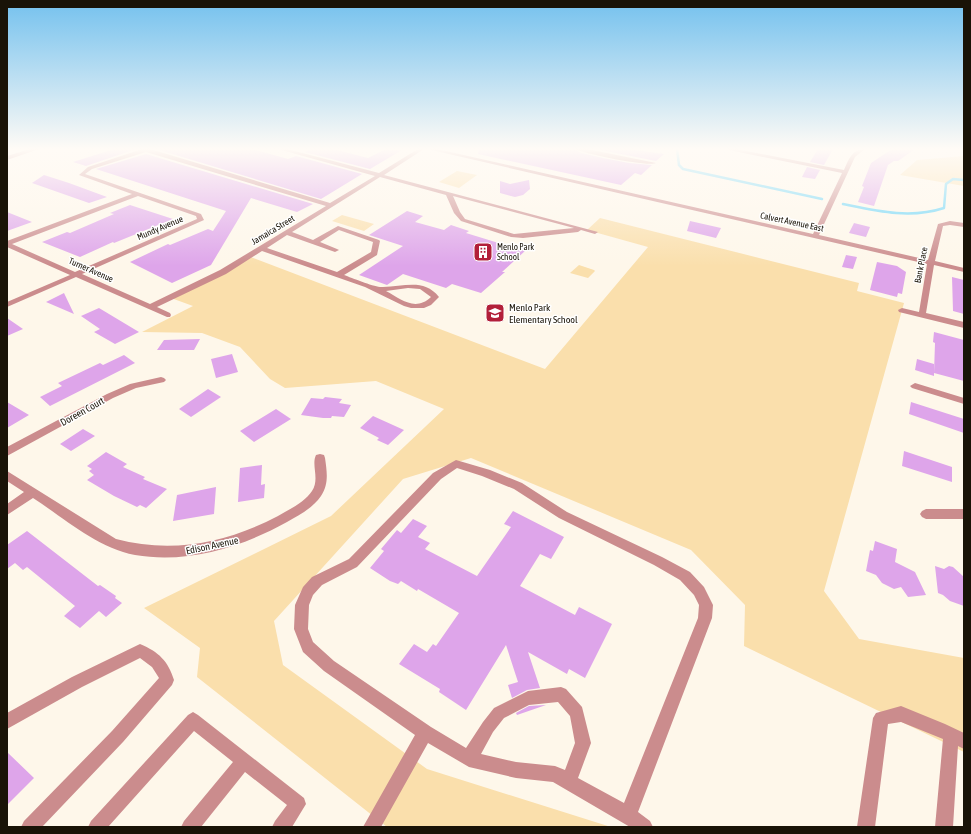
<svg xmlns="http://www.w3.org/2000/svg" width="971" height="834" font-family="'Asap Condensed',sans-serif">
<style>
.green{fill:#fadfac}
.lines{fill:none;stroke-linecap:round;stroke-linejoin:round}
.stream{stroke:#66d4f8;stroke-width:2.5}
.building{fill:#dea5ea}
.minor{fill:#cb8c8d;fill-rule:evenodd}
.labels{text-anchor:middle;stroke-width:3;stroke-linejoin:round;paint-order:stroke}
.far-street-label{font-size:9px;fill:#191307;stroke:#fff}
.far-poi-label{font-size:9px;fill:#191307;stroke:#fff;text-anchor:start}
.poi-label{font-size:10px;fill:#191307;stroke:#fff;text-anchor:start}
.street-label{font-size:10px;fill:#191307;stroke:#fff}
</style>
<rect width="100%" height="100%" fill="#fef7ea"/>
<!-- green -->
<path class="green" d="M 964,156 L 964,186 L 900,175 L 917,160 Z
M 457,171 L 477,175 L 459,188 L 439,182 Z
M 342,215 L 374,224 L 364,231 L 332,221 Z
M 600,218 L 859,283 L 857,291 L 904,303 L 824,591 L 859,639 L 964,658 L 964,752 L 744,646 L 745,605 L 691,550 L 471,458 L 403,479 L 274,621 L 283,665 L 427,769 L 611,827 L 387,827 L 197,677 L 200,648 L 144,608 L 331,516 L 444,409 L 376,381 L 285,388 L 270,379 L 240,347 L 202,333 L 142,332 L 193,306 L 171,298 L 248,256 L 545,369 L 648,247 L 587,230 Z
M 579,265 L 594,270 L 595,271 L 588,278 L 570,273 Z"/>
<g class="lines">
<!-- stream -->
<path class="stream" d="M 677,149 L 679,165 L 683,169 L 822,199
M 843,204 C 877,211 910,219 944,208 L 946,184 L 953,179 L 964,180"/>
</g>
<!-- building -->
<path class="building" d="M 114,149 L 136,149 L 86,166 L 73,162 Z
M 156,149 L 252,149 L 288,159 L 296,156 L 362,174 L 321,199 Z
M 311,149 L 333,149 L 368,158 L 386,149 L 402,150 L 370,169 L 305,152 Z
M 479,149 L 575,149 L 581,153 L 603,158 L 629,163 L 652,165 L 641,175 L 635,173 L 621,185 L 478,154 Z
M 596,149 L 629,149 L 664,154 L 656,161 Z
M 818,149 L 833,149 L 824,165 L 810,162 Z
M 892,149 L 915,149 L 898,161 L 894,161 L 888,165 L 874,206 L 858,202 L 864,187 L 862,186 L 871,163 Z
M 146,154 L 313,204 L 297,212 L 251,198 L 211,265 L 172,283 L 130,262 L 168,244 L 170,245 L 208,229 L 213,231 L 226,211 L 96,169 Z
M 807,167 L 820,170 L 815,179 L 802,177 Z
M 44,175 L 69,183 L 107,197 L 89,203 L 32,183 Z
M 529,180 L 530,189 L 523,195 L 515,197 L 500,193 L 500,181 L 510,184 Z
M 130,205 L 173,219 L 114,243 L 113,242 L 80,257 L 42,242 L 67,232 L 70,233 L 114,214 L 110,213 Z
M 407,211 L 423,216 L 415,222 L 444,230 L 451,225 L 469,231 L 466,233 L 525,251 L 502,272 L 505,272 L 481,293 L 452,284 L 446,288 L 403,274 L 387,285 L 359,275 L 403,246 L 369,235 Z
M 7,212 L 32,222 L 7,231 Z
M 690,221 L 721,228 L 716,238 L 687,231 Z
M 854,223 L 870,227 L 866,237 L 849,233 Z
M 846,255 L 857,257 L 853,269 L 842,267 Z
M 877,262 L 897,266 L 906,272 L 902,294 L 898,293 L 897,297 L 870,290 Z
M 952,277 L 964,280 L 964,314 L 953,311 Z
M 64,293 L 74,314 L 46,302 Z
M 99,308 L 139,332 L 115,344 L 94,332 L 100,329 L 81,316 Z
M 7,318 L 23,329 L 7,336 Z
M 934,332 L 964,340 L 964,381 L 934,373 L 935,343 L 933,342 Z
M 200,339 L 194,350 L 157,350 L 164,340 Z
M 232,354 L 238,372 L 216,378 L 211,359 Z
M 124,355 L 135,363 L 50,406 L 40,397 L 62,386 L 58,383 L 100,363 L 103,365 Z
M 917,359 L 934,364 L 934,376 L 915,370 Z
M 208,389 L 221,397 L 191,417 L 179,409 Z
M 325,397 L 342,399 L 339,403 L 351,405 L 344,417 L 332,416 L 331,418 L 323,418 L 301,415 L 311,398 L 323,399 Z
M 7,402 L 29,415 L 7,428 Z
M 911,402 L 964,419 L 964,433 L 909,414 Z
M 276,409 L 291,419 L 254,442 L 240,431 Z
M 373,416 L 404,430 L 388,445 L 377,440 L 379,438 L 360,428 Z
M 83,429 L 95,436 L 71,451 L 60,444 Z
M 904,451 L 952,467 L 952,482 L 902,466 Z
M 106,452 L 127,464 L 123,467 L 145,477 L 143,479 L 167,489 L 146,508 L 140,505 L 137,507 L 114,496 L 87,480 L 94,475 L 89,471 L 92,469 L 87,466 Z
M 262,465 L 261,485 L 265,484 L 264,498 L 238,502 L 240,468 Z
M 216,487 L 214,514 L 173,521 L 177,495 Z
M 513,511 L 564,537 L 551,559 L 540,554 L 520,586 L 575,615 L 579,607 L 612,624 L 585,678 L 569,669 L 567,674 L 528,652 L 540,688 L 527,690 L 512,698 L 508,685 L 518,682 L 506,645 L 466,710 L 439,692 L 440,689 L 399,664 L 414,644 L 427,652 L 433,644 L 436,646 L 459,613 L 418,589 L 417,591 L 401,581 L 398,584 L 390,581 L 370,568 L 384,551 L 381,549 L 397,530 L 401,533 L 413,519 L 427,526 L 418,537 L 430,543 L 425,549 L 477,576 L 511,527 L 504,524 Z
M 27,531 L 98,586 L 100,585 L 116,596 L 115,598 L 122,603 L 106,617 L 99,611 L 80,628 L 64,616 L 75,606 L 27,567 L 23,570 L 15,563 L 7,569 L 7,545 Z
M 875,541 L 897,549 L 895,562 L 915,572 L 926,595 L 908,597 L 901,587 L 894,589 L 882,583 L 876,575 L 866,571 L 870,550 L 873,551 Z
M 935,566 L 944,569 L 949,566 L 953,567 L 964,577 L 964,606 L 950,601 L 943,595 L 938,593 Z
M 546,705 L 517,715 L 516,713 L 529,706 Z
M 7,752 L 34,778 L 7,805 Z"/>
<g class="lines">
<!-- minor -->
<path class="minor" d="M 30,149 L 39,149 L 7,160 L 7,156 Z
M 142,149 L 150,149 L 330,203 L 375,176 L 278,149 L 287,149 L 379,173 L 418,149 L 424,149 L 384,175 L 598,232 L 595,234 L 581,230 L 578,232 L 523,238 L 511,237 L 461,221 L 454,213 L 446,195 L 380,177 L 292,232 L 313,240 L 338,226 L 379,240 L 380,241 L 377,255 L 344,275 C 352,278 372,286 380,287 C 402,288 423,277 439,297 L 431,305 L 424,308 L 411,308 L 404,306 L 365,287 L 262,251 L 226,274 L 157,307 L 170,313 L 171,315 L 170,317 L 167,317 L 76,277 L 7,307 L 7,302 L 70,275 L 7,247 L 7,241 L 132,194 L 79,175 L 88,167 ZM 146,152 L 326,206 L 220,270 L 150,304 L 82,274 L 204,220 L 201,214 L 85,174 L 92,169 ZM 138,196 L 196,216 L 197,219 L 75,272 L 12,244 ZM 453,196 L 574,228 L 514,234 L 465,219 L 460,212 ZM 339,230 L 373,242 L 371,252 L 337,272 L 267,248 L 287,235 L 335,252 L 339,250 L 337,249 L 320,242 ZM 408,288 L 420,289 L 431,297 C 415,312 401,299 386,291 Z
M 427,149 L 437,149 L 813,234 L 842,173 L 724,149 L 736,149 L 844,170 C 849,159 852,149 865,149 L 855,157 L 819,235 L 928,260 L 938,224 L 950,221 L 964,223 L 964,227 L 950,225 L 943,226 L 935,261 L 964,268 L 964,272 L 934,265 L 926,313 L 964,322 L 964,328 L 899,312 L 898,310 L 902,308 L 919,312 L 927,264 Z
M 576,149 L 587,149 L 656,163 C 649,167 584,154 576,149 Z
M 161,377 L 164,378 L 166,380 L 164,382 L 136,388 L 113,398 L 7,456 L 7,447 L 107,394 L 130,384 Z
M 915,383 L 964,398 L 964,404 L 912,388 L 910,386 Z
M 320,454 L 324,455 L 325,458 C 327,472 329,484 321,496 C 313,508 299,515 287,522 C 242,547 188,564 135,555 C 97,548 64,518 33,498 L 7,515 L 7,504 L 24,492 L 7,481 L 7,471 L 116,539 C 172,554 227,543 278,516 C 290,509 305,502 312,491 C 320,479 311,465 316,455 Z
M 456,460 L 490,470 L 522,483 L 567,512 L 662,557 L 690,572 L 704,587 L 713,605 L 712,618 L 638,812 L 650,821 L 653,827 L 630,827 L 553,782 L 516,778 L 469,767 L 428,743 L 381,827 L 363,827 L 415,735 L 324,671 L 303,652 L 294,629 L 295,605 L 303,587 L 312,577 L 349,559 L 433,473 ZM 457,468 L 482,476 L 514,489 L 559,518 L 654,565 L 680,580 L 694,595 L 699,605 L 698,618 L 624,803 L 578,778 L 591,743 L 582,707 L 566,689 L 561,687 L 528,691 L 494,708 L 483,722 L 466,748 L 431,727 L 334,661 L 313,642 L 308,629 L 309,605 L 313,595 L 322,585 L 357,567 L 441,479 ZM 558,702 L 570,716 L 575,743 L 565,770 L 555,766 L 516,762 L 481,754 L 493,732 L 504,718 L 529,705 Z
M 926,509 L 964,509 L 964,519 L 926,519 L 922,517 L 920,514 L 922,511 Z
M 140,644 C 159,652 168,661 174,680 L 172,685 L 123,742 L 42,827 L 21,827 L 24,821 L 112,731 L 159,678 L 152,667 L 140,658 L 82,687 L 7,729 L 7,713 L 72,677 Z
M 901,706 L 945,724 L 964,733 L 964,749 L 958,746 L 953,827 L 935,827 L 943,739 L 901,722 L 888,724 L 875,827 L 857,827 L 873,718 L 876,713 Z
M 193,712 L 198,715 L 304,798 L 306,804 L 292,827 L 272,827 L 275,821 L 287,805 L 245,772 L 201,827 L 181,827 L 184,821 L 233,762 L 194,731 L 108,827 L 88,827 L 91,821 L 188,715 Z"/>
</g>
<!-- sky -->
<linearGradient id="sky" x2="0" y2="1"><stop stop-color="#74c1ee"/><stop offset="0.56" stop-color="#fffbf6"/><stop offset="1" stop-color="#fffbf6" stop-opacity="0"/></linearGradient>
<rect width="971" height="266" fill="url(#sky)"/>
<!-- icons -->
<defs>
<symbol id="building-square" viewBox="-11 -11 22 22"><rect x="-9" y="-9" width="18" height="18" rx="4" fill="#b21f3a" stroke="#fff"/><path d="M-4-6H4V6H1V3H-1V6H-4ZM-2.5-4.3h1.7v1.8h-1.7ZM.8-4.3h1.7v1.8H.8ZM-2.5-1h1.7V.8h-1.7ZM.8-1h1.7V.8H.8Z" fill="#fff"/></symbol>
<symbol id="school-square" viewBox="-11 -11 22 22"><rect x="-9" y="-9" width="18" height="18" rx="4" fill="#b21f3a" stroke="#fff"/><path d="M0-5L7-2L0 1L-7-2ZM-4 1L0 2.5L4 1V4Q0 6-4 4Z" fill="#fff"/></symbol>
</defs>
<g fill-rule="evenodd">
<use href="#building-square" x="472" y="241" width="22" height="22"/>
<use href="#school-square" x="484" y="302" width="22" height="22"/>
</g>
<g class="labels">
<!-- far-street labels -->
<g class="far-street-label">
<text transform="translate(792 222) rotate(12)" y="3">Calvert Avenue East</text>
<text transform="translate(160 228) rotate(-23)" y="3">Mundy Avenue</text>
<text transform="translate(273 230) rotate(-31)" y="3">Jamaica Street</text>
<text transform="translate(921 265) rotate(-79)" y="3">Bank Place</text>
<text transform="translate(91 270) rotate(24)" y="3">Turner Avenue</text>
</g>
<!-- far-poi labels -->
<g class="far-poi-label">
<text x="497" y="250">Menlo Park<tspan x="497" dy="10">School</tspan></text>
</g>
<!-- poi labels -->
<g class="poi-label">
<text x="509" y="311">Menlo Park<tspan x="509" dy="12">Elementary School</tspan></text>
</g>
<!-- street labels -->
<g class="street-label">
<text transform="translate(82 411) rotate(-29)" y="4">Doreen Court</text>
<text transform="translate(212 545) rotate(-12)" y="4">Edison Avenue</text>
</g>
</g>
<!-- border -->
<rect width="971" height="834" fill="none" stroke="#191307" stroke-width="16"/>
</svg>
